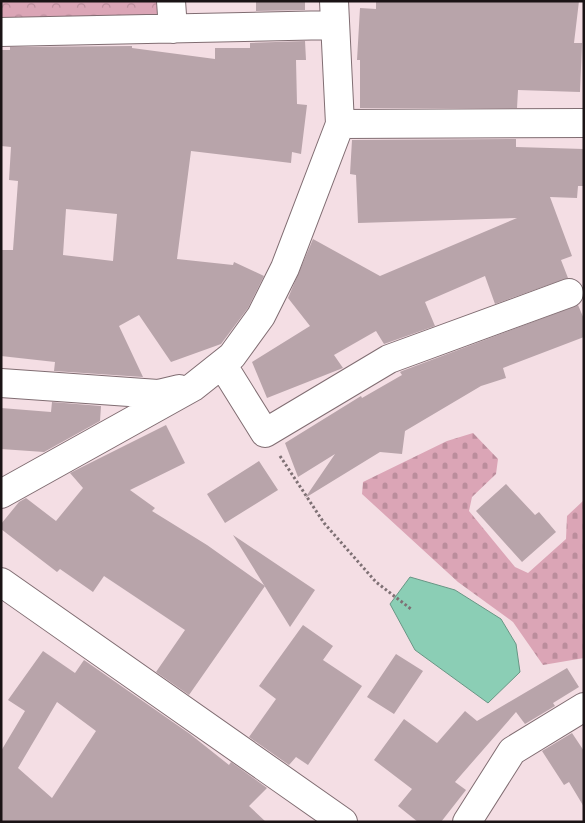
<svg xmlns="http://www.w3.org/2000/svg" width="585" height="823" font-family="Rubik,sans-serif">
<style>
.cemetery{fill:url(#cemetery-stones)}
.park{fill:url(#park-crowns)}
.water{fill:#8bceb5;stroke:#699685}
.building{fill:#b8a4aa;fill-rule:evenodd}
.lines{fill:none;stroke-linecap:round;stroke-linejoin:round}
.minor-casing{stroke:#806d72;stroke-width:30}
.path{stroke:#7e7074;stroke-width:3;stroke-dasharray:2.5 2.5;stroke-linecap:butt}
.minor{stroke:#fff;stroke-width:28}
</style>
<defs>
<pattern id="cemetery-stones" width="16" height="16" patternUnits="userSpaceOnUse" patternTransform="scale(1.25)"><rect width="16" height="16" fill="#dba5b6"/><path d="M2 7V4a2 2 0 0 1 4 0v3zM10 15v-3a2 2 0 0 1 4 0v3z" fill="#bb8d9c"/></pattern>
<pattern id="park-crowns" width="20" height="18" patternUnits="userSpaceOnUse" patternTransform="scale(1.25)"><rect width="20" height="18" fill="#dba5b6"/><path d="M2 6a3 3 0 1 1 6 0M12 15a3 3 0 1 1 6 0" fill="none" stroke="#bb8d9c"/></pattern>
</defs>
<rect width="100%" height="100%" fill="#f4dee4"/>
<!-- cemetery -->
<path class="cemetery" d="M 473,433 L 498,459 L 496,474 L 472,497 L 469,511 L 515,567 L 528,573 L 566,539 L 567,516 L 584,500 L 584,658 L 543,665 L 513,622 L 458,582 L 362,494 L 363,482 L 447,441 Z"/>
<!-- park -->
<path class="park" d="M 1,1 L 161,1 L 161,15 L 1,21 Z"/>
<!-- water -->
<path class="water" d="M 410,577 L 455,590 L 501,619 L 516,644 L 520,672 L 488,703 L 415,650 L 390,604 Z"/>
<!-- building -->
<path class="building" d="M 256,1 L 305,1 L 305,10 L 256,11 Z
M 376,1 L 579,1 L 574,43 L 582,43 L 580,92 L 518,90 L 517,108 L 360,108 L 360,60 L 357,60 L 360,8 L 376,9 Z
M 305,41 L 306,60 L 296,60 L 297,104 L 307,105 L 301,154 L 292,152 L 291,163 L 191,151 L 177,259 L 233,265 L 234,262 L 264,276 L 248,308 L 221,344 L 171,362 L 139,315 L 119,326 L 143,377 L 54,371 L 55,362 L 1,356 L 1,250 L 13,250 L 18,181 L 9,180 L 11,147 L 1,146 L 1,50 L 10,50 L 10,47 L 132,46 L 132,48 L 215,59 L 215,48 L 250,48 L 250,43 ZM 66,209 L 117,214 L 113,261 L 63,255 Z
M 516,139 L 516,147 L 584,149 L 584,186 L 578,186 L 577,198 L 550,197 L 572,256 L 561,260 L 568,278 L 495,304 L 485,276 L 425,302 L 435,326 L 384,344 L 376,331 L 334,355 L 343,368 L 267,398 L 252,362 L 310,326 L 288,298 L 313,239 L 380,276 L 517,218 L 358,223 L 356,175 L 350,174 L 352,140 Z
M 578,305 L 584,319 L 584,337 L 503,368 L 506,378 L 481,386 L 405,431 L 402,454 L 380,452 L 305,498 L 335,454 L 298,477 L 285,443 L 361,396 L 362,398 L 402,375 L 400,372 L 402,371 Z
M 52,402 L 101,406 L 100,421 L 44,452 L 1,449 L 1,408 L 51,412 Z
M 166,425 L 185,463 L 130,490 L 155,508 L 152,511 L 207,545 L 265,586 L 189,695 L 156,672 L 185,630 L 104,576 L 93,592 L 60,569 L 57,572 L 1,529 L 1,524 L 19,502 L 26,498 L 56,521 L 83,488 L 70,473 Z
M 259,461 L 278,490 L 225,523 L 207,494 Z
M 506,484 L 535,515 L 539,512 L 556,532 L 522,562 L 476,511 Z
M 233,535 L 315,590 L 290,627 Z
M 303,625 L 333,646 L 323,660 L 362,686 L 308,765 L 296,757 L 289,765 L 249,737 L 276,699 L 259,686 Z
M 43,651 L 75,673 L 84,660 L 190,734 L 229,765 L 231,762 L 267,788 L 249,806 L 266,822 L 1,822 L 1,751 L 25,711 L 8,700 ZM 57,702 L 96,731 L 52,798 L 18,768 Z
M 396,654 L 423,671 L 394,714 L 367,697 Z
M 567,668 L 579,687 L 553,703 L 555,706 L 525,724 L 516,712 L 455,782 L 466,790 L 441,822 L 418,822 L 398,806 L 412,789 L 374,760 L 404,719 L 437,743 L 465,711 L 477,721 Z
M 572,733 L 584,751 L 584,807 L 569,782 L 564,785 L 542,751 Z"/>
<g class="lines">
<defs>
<path id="minor" d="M 171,1 L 173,29
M 1,32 L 334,25
M 340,124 L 584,123
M 222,364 L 265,433 L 389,359 L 569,293
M 1,383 L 158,394 L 179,389
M 1,494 L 193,387 L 232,356 L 261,316 L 285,268 L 340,124 L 334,1
M 1,582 L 343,822
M 467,822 L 512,751 L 584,707"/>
</defs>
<!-- minor casing -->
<use href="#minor" class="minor-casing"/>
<!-- path -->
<path class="path" d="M 280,456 L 324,523 L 376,582 L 411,609"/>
<!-- minor -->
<use href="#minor" class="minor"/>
</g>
<!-- border -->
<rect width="585" height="823" fill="none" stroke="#1a1315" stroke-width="5"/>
</svg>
